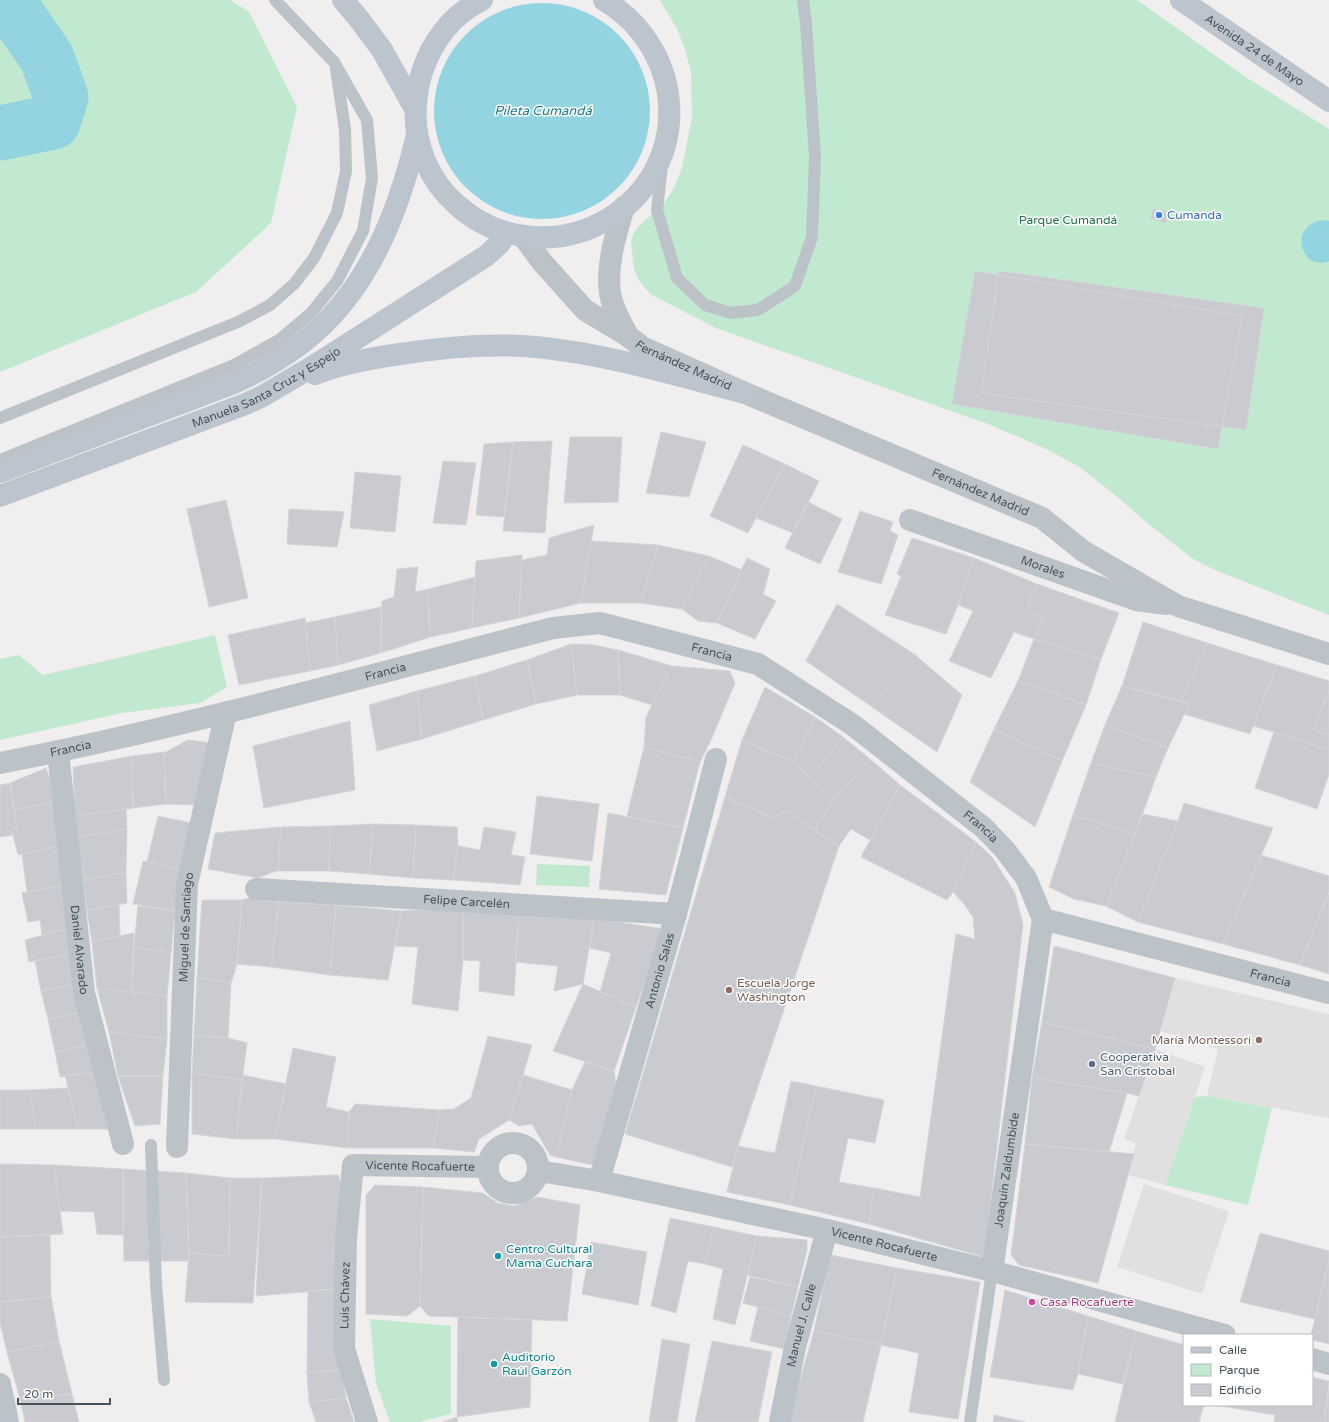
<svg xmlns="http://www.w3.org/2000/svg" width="1329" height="1422" font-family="'Varela Round',sans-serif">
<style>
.education{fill:#e1dfdf}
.green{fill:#c1e9cf}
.water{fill:#94d4e1}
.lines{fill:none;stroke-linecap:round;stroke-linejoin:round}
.river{stroke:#94d4e1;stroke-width:55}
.building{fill:#c9cbd0;stroke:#d3d5d9}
.lane{stroke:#bbc3c9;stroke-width:12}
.street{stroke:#bbc3c9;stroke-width:22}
.secondary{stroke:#bcc5ce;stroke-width:22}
.shop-dot{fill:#3f7fe0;stroke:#fff;stroke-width:1.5}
.education-dot{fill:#8d6e63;stroke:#fff;stroke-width:1.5}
.service-dot{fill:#5c6f8a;stroke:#fff;stroke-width:1.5}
.culture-dot{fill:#0f9aa8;stroke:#fff;stroke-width:1.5}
.hotel-dot{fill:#d1479c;stroke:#fff;stroke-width:1.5}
.labels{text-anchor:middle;stroke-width:3;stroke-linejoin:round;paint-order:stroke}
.street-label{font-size:12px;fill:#485259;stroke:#fff}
.shop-label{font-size:12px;fill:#366cbe;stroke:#fff;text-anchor:start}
.park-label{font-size:12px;fill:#227247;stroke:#fff}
.education-label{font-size:12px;fill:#785e54;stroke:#fff;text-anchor:start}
.service-label{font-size:12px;fill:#4e5e75;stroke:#fff;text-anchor:start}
.culture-label{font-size:12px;fill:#0d838f;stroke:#fff;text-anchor:start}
.hotel-label{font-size:12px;fill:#b23c85;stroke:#fff;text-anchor:start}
.water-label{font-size:13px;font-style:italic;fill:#1c7c90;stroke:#fff}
</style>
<rect width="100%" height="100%" fill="#f0eeee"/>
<!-- education -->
<path class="education" d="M 1175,978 L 1329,1014 L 1329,1118 L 1207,1096 L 1218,1049 L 1160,1031 Z
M 1155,1049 L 1205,1067 L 1165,1185 L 1128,1175 L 1136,1143 L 1124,1139 Z
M 1144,1184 L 1229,1211 L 1202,1294 L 1117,1267 Z"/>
<!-- green -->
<path class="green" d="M 0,0 L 230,0 L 249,12 L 297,107 L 271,223 L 196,292 L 0,372 Z
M 660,0 L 1137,0 L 1247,78 L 1329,129 L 1329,615 L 1215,570 L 1193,559 L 1146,522 L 1114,494 L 1078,466 L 1046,449 L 988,424 L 716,328 L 650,294 L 638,279 L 634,269 L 631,242 L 633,234 L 639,226 L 665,202 L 673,190 L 682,168 L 692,117 L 691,72 L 685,49 L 676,27 Z
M 215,635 L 227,687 L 200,703 L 122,713 L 0,740 L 0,659 L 19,655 L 43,675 L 109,660 Z
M 537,864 L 590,866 L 589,887 L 536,885 Z
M 1207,1096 L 1272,1108 L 1248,1205 L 1165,1185 L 1195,1097 Z
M 370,1319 L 451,1326 L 451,1414 L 419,1422 L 390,1422 L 376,1383 Z"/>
<!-- water -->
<path class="water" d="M434 111a108 108 0 1 1 216 0a108 108 0 1 1-216 0Z
M 1321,220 L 1329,221 L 1329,261 C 1302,272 1287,228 1321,220 Z"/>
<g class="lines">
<!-- river -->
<path class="river" d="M 0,133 L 53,122 L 61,97 L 47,58 L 7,0"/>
</g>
<!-- building -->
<path class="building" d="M 1153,209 L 1168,212 L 1166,223 L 1150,218 Z
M 975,271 L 1242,316 L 1218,449 L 952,404 Z
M 999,271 L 1264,308 L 1246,430 L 981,393 Z
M 661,432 L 706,442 L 689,497 L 646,493 Z
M 570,437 L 622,437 L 618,502 L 564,503 Z
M 552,441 L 545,533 L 503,531 L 513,442 Z
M 513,442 L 504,517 L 476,515 L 484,444 Z
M 743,445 L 785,464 L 748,533 L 710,516 Z
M 443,461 L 476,463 L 466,525 L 433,523 Z
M 785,464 L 819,481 L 793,533 L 756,518 Z
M 355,472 L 401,476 L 395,532 L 350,528 Z
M 226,500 L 248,598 L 209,607 L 187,509 Z
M 808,502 L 842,519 L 820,564 L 785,548 Z
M 289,509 L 344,512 L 337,547 L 287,544 Z
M 860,511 L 893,522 L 890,531 L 898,535 L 881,584 L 838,572 Z
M 594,525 L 581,603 L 519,618 L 522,560 L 547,555 L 549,538 Z
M 912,538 L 974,558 L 958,605 L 946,634 L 885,615 L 901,576 L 897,574 Z
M 591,541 L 658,545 L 641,603 L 581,603 Z
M 658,545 L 709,556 L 682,609 L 641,603 Z
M 522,555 L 519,618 L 472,628 L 476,561 Z
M 709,556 L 742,570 L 717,623 L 698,621 L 682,609 Z
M 747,558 L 770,569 L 763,594 L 776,601 L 755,639 L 717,623 Z
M 974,558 L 1037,584 L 1026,610 L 1044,619 L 1034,639 L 1014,632 L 991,678 L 949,661 L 973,611 L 958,605 Z
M 418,567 L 415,592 L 428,589 L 430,637 L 381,653 L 382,601 L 394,597 L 397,569 Z
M 475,577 L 472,628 L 430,637 L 428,589 Z
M 1037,584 L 1119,613 L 1101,659 L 1034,639 L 1044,619 L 1026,610 Z
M 837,604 L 914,654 L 872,707 L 806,661 Z
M 381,607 L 381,653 L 338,665 L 335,617 Z
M 335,617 L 338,665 L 310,671 L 305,623 Z
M 305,618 L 310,671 L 239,685 L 228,635 Z
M 1143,622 L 1207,643 L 1181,701 L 1122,686 Z
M 1034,639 L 1101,659 L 1086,705 L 1018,681 Z
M 1207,643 L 1277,665 L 1250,734 L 1184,714 L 1189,704 L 1181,701 Z
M 571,644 L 594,645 L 618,650 L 620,695 L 577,695 Z
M 571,644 L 577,695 L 536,704 L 527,660 Z
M 618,650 L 672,666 L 652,705 L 620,695 Z
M 914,654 L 962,695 L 937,752 L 872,707 Z
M 527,660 L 536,704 L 483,720 L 475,676 Z
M 1277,665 L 1329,681 L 1329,691 L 1313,729 L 1329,735 L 1329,750 L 1274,732 L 1253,726 Z
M 672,666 L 730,671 L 735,683 L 711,740 L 700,762 L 644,747 L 646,717 Z
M 475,676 L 483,720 L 422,739 L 417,691 Z
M 1018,681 L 1086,705 L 1062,761 L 994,729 Z
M 1122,686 L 1189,704 L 1168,748 L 1105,725 Z
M 765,687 L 815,717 L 794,762 L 742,740 Z
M 417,691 L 422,739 L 377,751 L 369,705 Z
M 1329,691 L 1329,735 L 1313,729 Z
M 815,717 L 843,737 L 810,778 L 794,762 Z
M 350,721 L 355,790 L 264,808 L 253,746 Z
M 1105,725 L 1168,748 L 1156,777 L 1091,763 Z
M 994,729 L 1062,761 L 1035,827 L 970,782 Z
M 1274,732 L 1329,750 L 1329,774 L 1317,809 L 1255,788 Z
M 843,737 L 870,759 L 834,800 L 810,778 Z
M 188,740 L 212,743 L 197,805 L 166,804 L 164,753 Z
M 742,740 L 794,762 L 834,800 L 814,830 L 787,811 L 772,817 L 725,797 Z
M 644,747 L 700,762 L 683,828 L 627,816 Z
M 164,752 L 166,804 L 133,808 L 132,756 Z
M 132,756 L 133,808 L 75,816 L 73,767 Z
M 870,759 L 900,785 L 870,840 L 851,829 L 839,846 L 814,830 L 834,800 Z
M 1091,763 L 1156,777 L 1135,834 L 1073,815 Z
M 46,768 L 57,802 L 14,810 L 10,783 Z
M 10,783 L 17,828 L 12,830 L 13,835 L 0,837 L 0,785 Z
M 900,785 L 976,842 L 953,892 L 947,900 L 861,857 Z
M 537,796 L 599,804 L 592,861 L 530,854 Z
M 725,797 L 772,817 L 787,811 L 839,846 L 738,1146 L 732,1167 L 625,1134 Z
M 57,802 L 63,845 L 18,855 L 12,830 L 17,828 L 14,810 Z
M 1184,803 L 1273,828 L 1223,944 L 1138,922 L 1178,821 Z
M 126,809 L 127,829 L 77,837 L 75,816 Z
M 608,813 L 683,828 L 666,895 L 599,889 Z
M 1143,814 L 1178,821 L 1138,922 L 1106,906 Z
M 1073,815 L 1135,834 L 1106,906 L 1074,899 L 1049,887 Z
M 158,816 L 191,823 L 180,869 L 147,862 Z
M 373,824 L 416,825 L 413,878 L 369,874 Z
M 373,824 L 369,874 L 329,871 L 330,826 Z
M 416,825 L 457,827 L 458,846 L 453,880 L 413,878 Z
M 330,826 L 329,871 L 276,871 L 278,869 L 281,827 Z
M 281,827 L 278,869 L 276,871 L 258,878 L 208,869 L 215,833 Z
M 484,827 L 516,832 L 511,855 L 525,857 L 520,885 L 453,880 L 458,846 L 480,850 Z
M 127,829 L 126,872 L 83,880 L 77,837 Z
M 976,842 L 992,857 L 1015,893 L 1023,925 L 984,1257 L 869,1224 L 874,1188 L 920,1197 L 956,934 L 975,939 L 973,917 L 964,904 L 953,892 Z
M 63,845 L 67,884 L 27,892 L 22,854 Z
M 1261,855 L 1329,876 L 1329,892 L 1300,965 L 1223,944 Z
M 143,861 L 180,869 L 175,911 L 133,904 Z
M 126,872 L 127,903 L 87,911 L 83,880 Z
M 67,884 L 69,928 L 42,935 L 40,920 L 28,922 L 22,893 Z
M 1329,892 L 1329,974 L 1300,965 Z
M 258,895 L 265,901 L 279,902 L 271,967 L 237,964 L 242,900 Z
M 202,900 L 242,900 L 237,964 L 231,983 L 197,977 Z
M 279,902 L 336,905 L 330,975 L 271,967 Z
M 119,903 L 120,936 L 92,942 L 87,911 Z
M 336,905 L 401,911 L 388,980 L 330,975 Z
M 138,906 L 175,911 L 171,953 L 134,947 Z
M 442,909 L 463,912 L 463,960 L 458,1011 L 412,1004 L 418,947 L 395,946 L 401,911 Z
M 463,912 L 519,914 L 514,996 L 479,991 L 480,961 L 463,960 Z
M 519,914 L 594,918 L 583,984 L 554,991 L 558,966 L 515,962 Z
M 594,918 L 663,929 L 636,1007 L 600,992 L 611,953 L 590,948 Z
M 69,928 L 72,953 L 29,962 L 25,940 Z
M 134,933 L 132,992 L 97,988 L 92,942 Z
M 1054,946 L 1175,978 L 1155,1049 L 1042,1022 Z
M 134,947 L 171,953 L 167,996 L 132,992 Z
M 72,953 L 76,984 L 41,991 L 35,961 Z
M 197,977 L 231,983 L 228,1038 L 194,1036 Z
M 76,984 L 81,1012 L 48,1019 L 41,991 Z
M 583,984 L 636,1007 L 614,1071 L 553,1051 Z
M 97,988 L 167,996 L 167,1039 L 109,1032 Z
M 81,1012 L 88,1045 L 55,1052 L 48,1019 Z
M 1042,1022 L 1155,1049 L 1139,1096 L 1127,1093 L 1032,1078 Z
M 109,1032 L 167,1039 L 163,1076 L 118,1076 Z
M 194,1036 L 228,1038 L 247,1043 L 242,1080 L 192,1073 Z
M 488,1036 L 532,1045 L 509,1120 L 479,1139 L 474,1152 L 433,1148 L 439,1110 L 454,1109 L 471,1098 Z
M 88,1045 L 95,1072 L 60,1077 L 55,1052 Z
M 293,1048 L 336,1057 L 326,1107 L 349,1112 L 348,1148 L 275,1139 Z
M 585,1062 L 614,1071 L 617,1091 L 593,1165 L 556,1157 L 572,1090 Z
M 95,1072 L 108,1129 L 78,1129 L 65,1075 Z
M 192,1073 L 242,1080 L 236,1139 L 192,1134 Z
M 243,1075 L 286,1084 L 275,1139 L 236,1139 Z
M 523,1075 L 572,1090 L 556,1157 L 550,1155 L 532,1124 L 519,1126 L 509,1120 Z
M 118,1076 L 163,1076 L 160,1124 L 135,1126 Z
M 1032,1078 L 1127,1093 L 1109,1152 L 1025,1144 Z
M 791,1081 L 816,1086 L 790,1205 L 727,1192 L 738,1146 L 775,1153 Z
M 816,1086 L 884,1100 L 875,1143 L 848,1138 L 839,1182 L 874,1188 L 869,1224 L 790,1205 Z
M 68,1088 L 78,1129 L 36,1129 L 29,1090 Z
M 0,1090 L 29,1090 L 36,1129 L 0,1129 Z
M 355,1104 L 439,1110 L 433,1148 L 348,1148 L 349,1112 Z
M 1025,1144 L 1134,1154 L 1098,1283 L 1019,1265 L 1011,1255 Z
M 0,1164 L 54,1165 L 63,1234 L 0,1237 Z
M 54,1165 L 123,1169 L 123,1235 L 97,1234 L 94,1212 L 60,1211 Z
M 123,1169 L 186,1173 L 189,1261 L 124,1261 Z
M 186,1173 L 230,1178 L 229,1256 L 189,1253 Z
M 338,1175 L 340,1181 L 339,1289 L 256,1296 L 262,1178 Z
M 230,1178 L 262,1178 L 253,1303 L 185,1302 L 189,1253 L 229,1256 Z
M 375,1185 L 423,1187 L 420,1306 L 407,1316 L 366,1314 L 366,1195 Z
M 423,1187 L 483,1193 L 498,1203 L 514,1206 L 538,1197 L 580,1205 L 567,1321 L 429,1316 L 420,1306 Z
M 670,1218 L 714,1227 L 705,1264 L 688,1261 L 676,1313 L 651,1306 Z
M 714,1227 L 757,1236 L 735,1325 L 713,1319 L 723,1269 L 705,1264 Z
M 1260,1233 L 1329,1251 L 1329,1261 L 1315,1319 L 1240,1302 Z
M 50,1235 L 51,1297 L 0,1302 L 0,1237 Z
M 757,1236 L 807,1240 L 807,1250 L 798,1287 L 747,1275 Z
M 591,1242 L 647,1252 L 638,1305 L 582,1294 Z
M 830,1255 L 897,1268 L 881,1345 L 814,1331 Z
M 1329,1261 L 1329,1344 L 1312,1340 L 1312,1335 L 1311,1335 Z
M 897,1268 L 980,1282 L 958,1419 L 909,1412 L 919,1353 L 881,1345 Z
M 750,1277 L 798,1287 L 791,1316 L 743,1303 Z
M 339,1289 L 341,1370 L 307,1372 L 308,1291 Z
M 1005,1290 L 1088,1316 L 1078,1374 L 1073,1390 L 990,1377 Z
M 51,1297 L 59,1341 L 7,1352 L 0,1323 L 0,1302 Z
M 758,1307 L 791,1316 L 784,1349 L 750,1341 Z
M 1088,1316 L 1136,1331 L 1123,1384 L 1078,1374 Z
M 458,1317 L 532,1320 L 530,1407 L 457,1417 Z
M 814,1331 L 881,1345 L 863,1422 L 790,1422 L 792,1408 Z
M 1136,1331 L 1184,1345 L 1184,1405 L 1204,1405 L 1199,1422 L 1115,1422 Z
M 662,1339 L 690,1344 L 677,1422 L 649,1422 Z
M 59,1341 L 72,1394 L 20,1399 L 7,1352 Z
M 712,1341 L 772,1352 L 758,1422 L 695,1422 Z
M 341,1370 L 346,1398 L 309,1402 L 307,1372 Z
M 1312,1377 L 1329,1381 L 1324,1422 L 1274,1422 L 1275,1415 L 1215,1405 L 1312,1405 Z
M 1329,1389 L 1329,1422 L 1324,1422 Z
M 72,1394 L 79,1422 L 25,1422 L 20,1399 Z
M 346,1398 L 354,1422 L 316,1422 L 309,1402 Z
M 994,1415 L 1025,1422 L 993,1422 Z
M 457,1417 L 458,1422 L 442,1422 Z"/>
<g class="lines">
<!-- lane -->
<path class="lane" d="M 662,165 L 657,210 L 677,278 L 705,305 L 731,313 L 758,310 L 795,286 L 812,237 L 815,157 L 806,23 L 803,0
M 0,418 L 238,322 L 270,305 L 294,284 L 314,258 L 337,213 L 346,171 L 345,129 L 336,69
M 0,460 L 234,365 L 279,340 L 311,313 L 337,281 L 363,231 L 372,178 L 367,120 L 334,62 L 275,0
M 151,1145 L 156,1284 L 164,1380
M 970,1422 L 992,1271"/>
<!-- street -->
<g class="street">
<path d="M 624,207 C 616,234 606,264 610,293 C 612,308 621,322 628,336"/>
<path id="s1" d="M 523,236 L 542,262 L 585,310 L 628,336 L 642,347 L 745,393 L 1042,518 L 1083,551 L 1178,606 L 1329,654"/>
<path id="s2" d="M 910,520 L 1136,600 L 1167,604"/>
<path id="s3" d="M 58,752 L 84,993 L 123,1144"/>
<path id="s4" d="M 0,763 C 186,727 370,675 553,628 L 600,623 L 758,664 L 853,725 L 984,828 L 1005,850 L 1026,878 L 1043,919"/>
<path id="s5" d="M 256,889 L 676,914"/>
<path id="s6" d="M 1043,919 L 1329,993"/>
<circle cx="513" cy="1168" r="25"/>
<path id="s7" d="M 177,1147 L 187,884 L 226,712"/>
<path id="s8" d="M 539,1171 L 599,1181 L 827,1230 L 992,1271 L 1225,1335"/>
<path id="s9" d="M 599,1181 L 676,914 L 716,759"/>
<path id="s10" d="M 992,1271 L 1043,919"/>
<path d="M 1312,1359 L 1329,1364"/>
<path d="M 0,1384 L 8,1422"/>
<path id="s11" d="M 367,1422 L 344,1349 L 346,1238 L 353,1165 L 487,1167"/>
<path id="s12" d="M 780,1422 L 795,1347 L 827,1230"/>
</g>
<!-- secondary -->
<g class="secondary">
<path d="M 343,0 L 359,19 L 382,50 L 415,109"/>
<path d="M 482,0 C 442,19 418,63 416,106 C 413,143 429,181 457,205 C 478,224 504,235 533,237 C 560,239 587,232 610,218 C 693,165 687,50 604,0"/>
<path id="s13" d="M 1181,0 L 1329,101"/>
<path d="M 315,374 C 342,363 372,358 400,354 C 445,347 491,343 536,347 C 607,354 676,375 745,393"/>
<path d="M 0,472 L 234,383 C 258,372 281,359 302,343 C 368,292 398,214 417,135"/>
<path id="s14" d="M 0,496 L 243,405 L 261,397 L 312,367 L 486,256 L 499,244 L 507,233"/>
</g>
</g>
<!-- markers -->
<circle class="shop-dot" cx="1159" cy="215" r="4"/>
<g class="education-dot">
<circle cx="729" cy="990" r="4"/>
<circle cx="1259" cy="1040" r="4"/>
</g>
<circle class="service-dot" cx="1092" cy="1064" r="4"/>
<g class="culture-dot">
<circle cx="498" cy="1256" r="4"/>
<circle cx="494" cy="1364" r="4"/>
</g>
<circle class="hotel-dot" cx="1032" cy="1302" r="4"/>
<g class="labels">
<!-- street labels -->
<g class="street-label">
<text dy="4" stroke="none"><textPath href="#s13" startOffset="89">Avenida 24 de Mayo</textPath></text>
<text dy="4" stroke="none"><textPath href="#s1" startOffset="210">Fernández Madrid</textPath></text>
<text dy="4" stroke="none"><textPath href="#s14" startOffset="288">Manuela Santa Cruz y Espejo</textPath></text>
<text dy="4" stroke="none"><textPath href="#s1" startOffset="533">Fernández Madrid</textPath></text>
<text dy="4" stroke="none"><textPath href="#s2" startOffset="141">Morales</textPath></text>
<text dy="4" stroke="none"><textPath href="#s4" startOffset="732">Francia</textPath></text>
<text dy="4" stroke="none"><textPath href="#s4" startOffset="396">Francia</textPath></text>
<text dy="4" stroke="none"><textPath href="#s4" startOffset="72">Francia</textPath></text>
<text dy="4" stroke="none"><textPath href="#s4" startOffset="1056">Francia</textPath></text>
<text dy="4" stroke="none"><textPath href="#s5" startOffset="211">Felipe Carcelén</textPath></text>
<text dy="4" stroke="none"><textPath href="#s7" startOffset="220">Miguel de Santiago</textPath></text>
<text dy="4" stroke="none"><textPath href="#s3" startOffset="199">Daniel Alvarado</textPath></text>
<text dy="4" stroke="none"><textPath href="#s9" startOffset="219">Antonio Salas</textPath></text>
<text dy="4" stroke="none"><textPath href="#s6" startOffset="235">Francia</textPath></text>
<text dy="4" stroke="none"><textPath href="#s11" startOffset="328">Vicente Rocafuerte</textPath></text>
<text dy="4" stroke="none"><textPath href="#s10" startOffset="102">Joaquín Zaldumbide</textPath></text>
<text dy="4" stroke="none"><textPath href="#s8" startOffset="353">Vicente Rocafuerte</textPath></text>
<text dy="4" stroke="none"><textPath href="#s11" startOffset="130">Luis Chávez</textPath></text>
<text dy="4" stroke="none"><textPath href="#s12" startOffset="99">Manuel J. Calle</textPath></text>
</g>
<!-- shop labels -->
<g class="shop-label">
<text x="1167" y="219">Cumanda</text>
</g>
<!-- park labels -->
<g class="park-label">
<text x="1068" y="224">Parque Cumandá</text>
</g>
<!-- education labels -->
<g class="education-label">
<text x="737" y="987">Escuela Jorge<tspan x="737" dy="14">Washington</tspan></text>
<text x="1251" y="1044" text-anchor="end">María Montessori</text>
</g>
<!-- service labels -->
<g class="service-label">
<text x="1100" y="1061">Cooperativa<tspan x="1100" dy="14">San Cristobal</tspan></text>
</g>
<!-- culture labels -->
<g class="culture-label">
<text x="506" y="1253">Centro Cultural<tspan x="506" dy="14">Mama Cuchara</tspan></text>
<text x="502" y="1361">Auditorio<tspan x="502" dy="14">Raúl Garzón</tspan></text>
</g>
<!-- hotel labels -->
<g class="hotel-label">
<text x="1040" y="1306">Casa Rocafuerte</text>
</g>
<!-- water labels -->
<g class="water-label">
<text x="543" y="115">Pileta Cumandá</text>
</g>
</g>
<!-- legend -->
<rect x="1183" y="1334" width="130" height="72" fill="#ffffff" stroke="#b6babd"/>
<rect x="1191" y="1347" width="20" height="6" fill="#bcc5ce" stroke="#b6babd"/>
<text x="1219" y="1354" font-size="12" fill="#485259">Calle</text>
<rect x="1191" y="1364" width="20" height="12" fill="#c1e9cf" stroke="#b6babd"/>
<text x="1219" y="1374" font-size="12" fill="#485259">Parque</text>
<rect x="1191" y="1384" width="20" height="12" fill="#c9cbd0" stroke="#b6babd"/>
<text x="1219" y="1394" font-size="12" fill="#485259">Edificio</text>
<!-- scale -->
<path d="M18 1398v6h92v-6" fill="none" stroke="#485259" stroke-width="2"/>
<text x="24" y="1398" font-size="12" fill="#485259" stroke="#ffffff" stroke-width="3" paint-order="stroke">20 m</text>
</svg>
